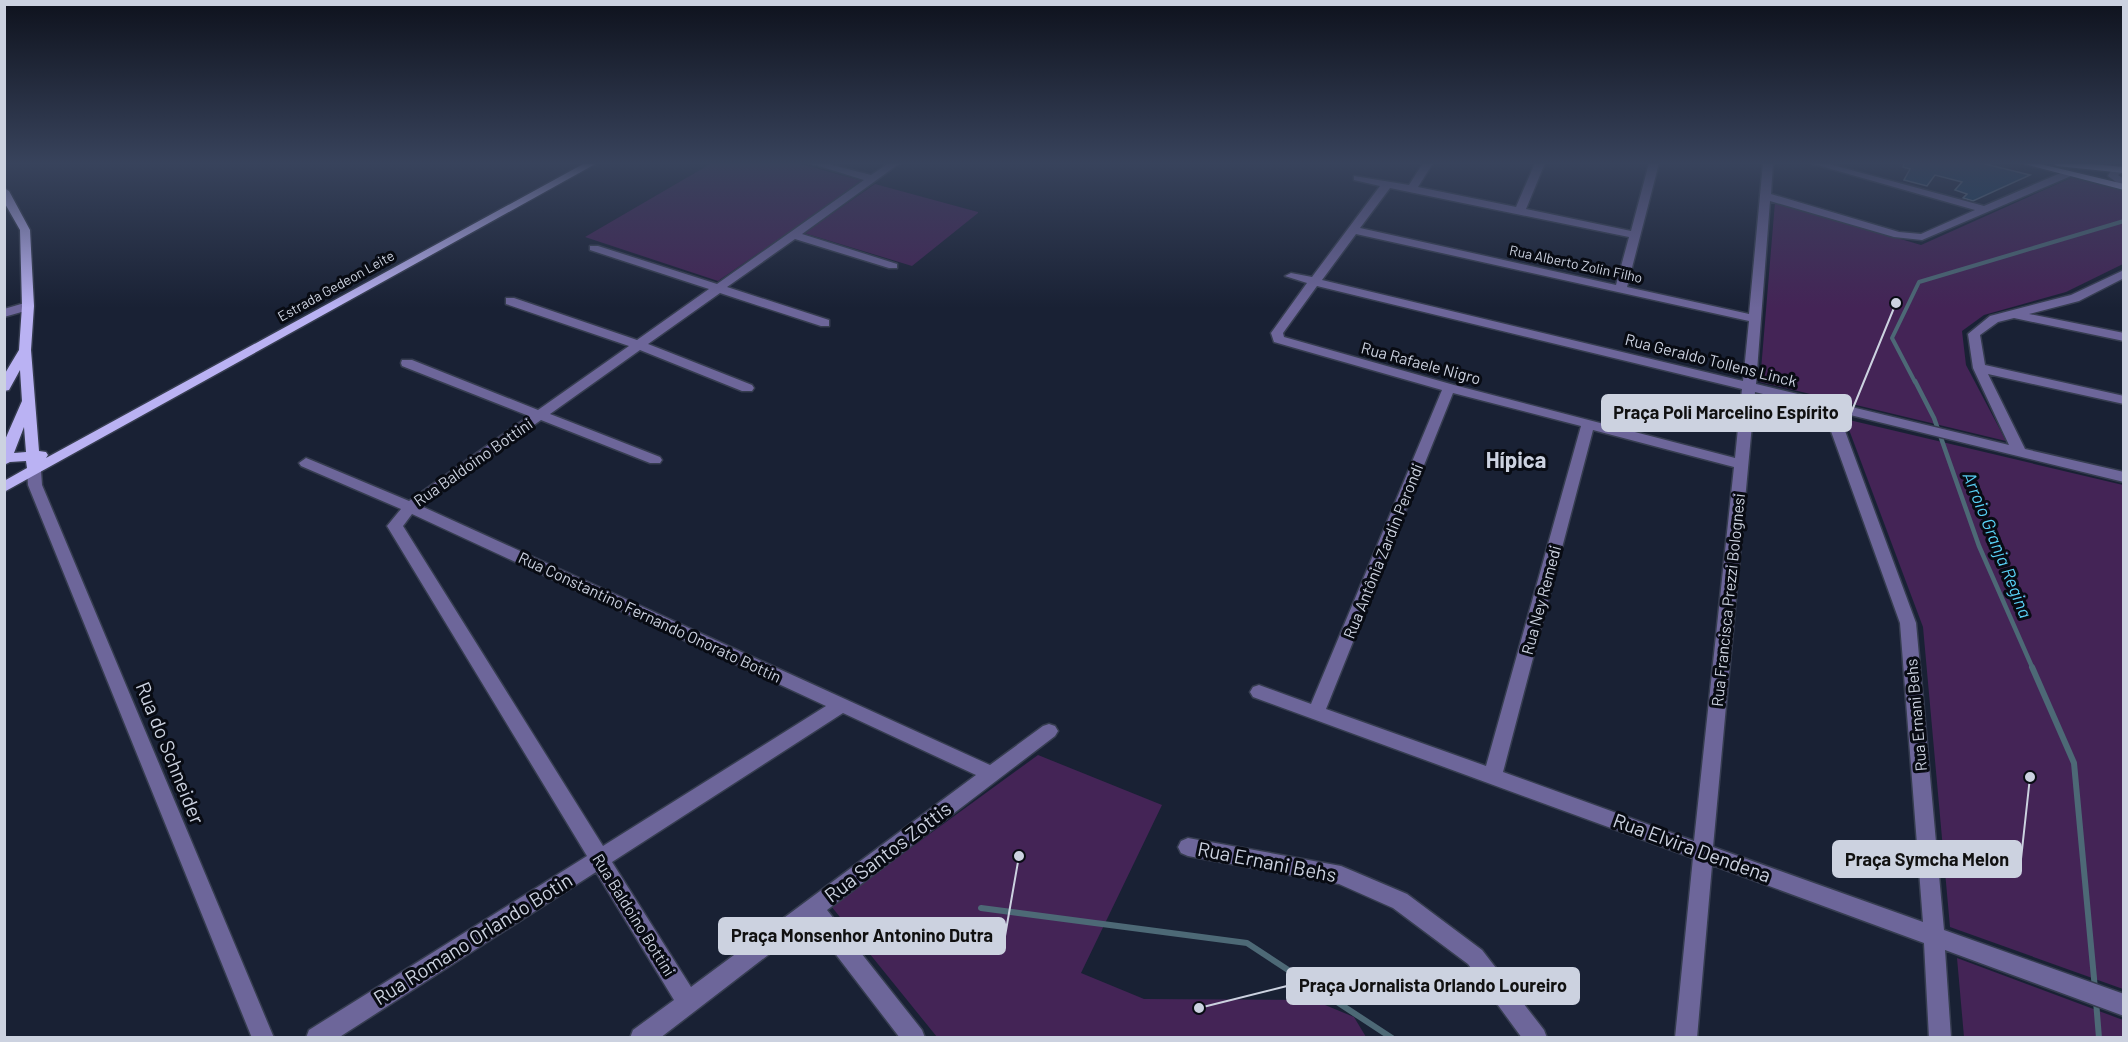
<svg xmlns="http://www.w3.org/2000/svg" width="2128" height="1042" font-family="Barlow,sans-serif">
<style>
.green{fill:#442456}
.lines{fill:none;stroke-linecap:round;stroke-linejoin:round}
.stream-far2{stroke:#4d6976;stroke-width:4}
.stream-far1{stroke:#4d6976;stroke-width:4.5}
.stream{stroke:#4d6976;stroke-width:6}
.building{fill:#16405f;stroke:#607689;stroke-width:1.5}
.minor-casing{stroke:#363d50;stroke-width:3}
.major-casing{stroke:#363d50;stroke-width:3}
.minor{fill:#6d669a;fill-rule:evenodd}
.major{fill:#bab2f3;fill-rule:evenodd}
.labels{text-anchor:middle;stroke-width:6;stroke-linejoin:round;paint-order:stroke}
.far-street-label{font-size:14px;fill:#ccd2e0;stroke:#080b13}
.street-label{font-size:16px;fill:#ccd2e0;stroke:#080b13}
.water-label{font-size:18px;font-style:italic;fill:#59d2f7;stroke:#080b13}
.near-street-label{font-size:20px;fill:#ccd2e0;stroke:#080b13}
.district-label{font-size:22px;font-weight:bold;fill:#ccd2e0;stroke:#080b13}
.leader{fill:none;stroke:#ccd2e0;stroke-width:2}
.callout-dot{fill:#ccd2e0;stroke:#080b13;stroke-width:2}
.callout{fill:#ccd2e0;stroke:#ccd2e0;stroke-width:2}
.callout-label{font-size:18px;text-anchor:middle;font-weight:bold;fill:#111}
</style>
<rect width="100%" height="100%" fill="#192134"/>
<!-- green -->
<path class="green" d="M 712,163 L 797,163 L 863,181 L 718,281 L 585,237 Z
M 2073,177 L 2123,188 L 2123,264 L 2066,292 L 1984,315 L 1962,331 L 1966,365 L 2006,441 L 1760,382 L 1775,202 L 1921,245 Z
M 875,184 L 978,212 L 978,213 L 912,266 L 804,233 Z
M 1845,419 L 2123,485 L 2123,989 L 1950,927 L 1923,627 Z
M 1038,755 L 1162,805 L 1081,973 L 1144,999 L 1313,1000 L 1354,1017 L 1366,1037 L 937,1037 L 831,906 Z
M 1957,958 L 2123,1020 L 2123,1037 L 1964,1037 Z"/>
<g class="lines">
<!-- stream-far2 -->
<path class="stream-far2" d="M 1915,382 L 1892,338 L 1919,282 L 2124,221"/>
<!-- stream-far1 -->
<path class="stream-far1" d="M 1915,381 L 1934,418 L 1979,546 L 2033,669"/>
<!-- stream -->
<path class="stream" d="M 2032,667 L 2074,763 L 2095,989
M 981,908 L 1247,943 L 1392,1038
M 2096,1001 L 2099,1038"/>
</g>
<!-- building -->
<path class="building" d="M 1904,163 L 1981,163 L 2030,175 L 1973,201 L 1963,198 L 1967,194 L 1955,190 L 1962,182 L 1935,175 L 1927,186 L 1904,180 L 1910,169 L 1903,167 Z"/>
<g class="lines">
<defs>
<path id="minor" d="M 809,163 L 824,163 L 871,175 L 889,163 L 900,163 L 802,234 L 897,264 L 897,268 L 889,268 L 795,239 L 727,287 L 829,320 L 829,326 L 821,326 L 720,293 L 648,344 L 752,385 L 754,388 L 752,391 L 742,391 L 640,350 L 550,414 L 660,457 L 662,460 L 660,463 L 650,463 L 541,420 L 421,506 L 990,765 L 1043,726 L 1049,724 L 1055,726 L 1058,731 L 1055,736 L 827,910 L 922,1030 L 925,1038 L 900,1038 L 811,922 L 660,1038 L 630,1038 L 633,1030 L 674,1000 L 596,872 L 338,1038 L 306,1038 L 309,1030 L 587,856 L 387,526 L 401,509 L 301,466 L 299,463 L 306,458 L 311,460 L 409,501 L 529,416 L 402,366 L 401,363 L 402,360 L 412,360 L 538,410 L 629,346 L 506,304 L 506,298 L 514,298 L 637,340 L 709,289 L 590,250 L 590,246 L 598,246 L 717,284 L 864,180 ZM 412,514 L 826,706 L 603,846 L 403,526 ZM 843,713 L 976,775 L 691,987 L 612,862 Z
M 1423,163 L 1433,163 L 1418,187 L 1516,207 L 1535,163 L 1545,163 L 1526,209 L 1631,231 L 1649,163 L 1659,163 L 1627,287 L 1749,314 L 1763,163 L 1773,163 L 1771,194 L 1899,232 L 1921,234 L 1975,210 L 1810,163 L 1825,163 L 1984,206 L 2063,172 L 2071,172 L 2071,176 L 1922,240 L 1894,237 L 1770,201 L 1756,384 L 2009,445 L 1973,368 L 1968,334 L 1990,316 L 2071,295 L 2124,270 L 2124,278 L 2079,301 L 2029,314 L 2124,333 L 2124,341 L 2014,318 L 1998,322 L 1980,335 L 1985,365 L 2124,396 L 2124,404 L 1988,374 L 2025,449 L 2124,472 L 2124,482 L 1838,412 L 1916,623 L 1944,930 L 2124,994 L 2124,1016 L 1945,950 L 1951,1038 L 1929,1038 L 1924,943 L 1712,865 L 1697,1038 L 1675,1038 L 1693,858 L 1253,697 L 1250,692 L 1253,687 L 1259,685 L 1311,704 L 1442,390 L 1274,342 L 1271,333 L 1307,283 L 1285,276 L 1291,273 L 1312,277 L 1380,186 L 1354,180 L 1354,176 L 1409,185 ZM 1390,188 L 1629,237 L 1616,285 L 1360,228 ZM 1356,234 L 1749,321 L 1743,381 L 1322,280 ZM 1317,286 L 1742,389 L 1735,458 L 1454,385 L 1284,337 L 1283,333 ZM 1755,392 L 1823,409 L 1900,623 L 1923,922 L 1713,847 ZM 1453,393 L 1581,426 L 1486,766 L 1326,709 ZM 1593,430 L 1734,467 L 1694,841 L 1503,772 Z
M 2124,166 L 2124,172 L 2118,175 L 2124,179 L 2124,188 L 2108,176 L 2112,168 Z
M 28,302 L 32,303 L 32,309 L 4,317 L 4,309 Z
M 34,466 L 41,471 L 42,485 L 274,1038 L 252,1038 L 28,485 L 27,471 Z
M 1188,838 L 1341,866 L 1407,894 L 1482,950 L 1544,1030 L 1547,1038 L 1522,1038 L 1468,964 L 1393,908 L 1339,884 L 1188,856 L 1181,853 L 1178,847 L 1181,841 Z"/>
<path id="major" d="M 585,163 L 597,163 L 4,492 L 4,481 L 27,468 L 26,461 L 10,462 L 4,465 L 4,442 L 22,401 L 20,370 L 9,390 L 4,391 L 4,375 L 19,350 L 22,306 L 20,230 L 4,202 L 4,188 L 9,191 L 30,230 L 34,306 L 31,350 L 39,451 L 46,452 L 48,455 L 46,458 ZM 24,427 L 26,452 L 14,453 Z
M 2021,163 L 2036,163 L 2124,184 L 2124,190 Z
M 2052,163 L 2082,163 L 2124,167 L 2124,173 L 2057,166 Z"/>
</defs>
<!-- minor casing -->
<use href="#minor" class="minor-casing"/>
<!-- major casing -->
<use href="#major" class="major-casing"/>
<!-- minor -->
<use href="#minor" class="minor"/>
<!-- major -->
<use href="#major" class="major"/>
</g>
<!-- sky -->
<linearGradient id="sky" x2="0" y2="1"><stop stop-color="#0e121d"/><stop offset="0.53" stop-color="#38435c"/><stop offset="1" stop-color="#38435c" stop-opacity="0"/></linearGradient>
<rect width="2128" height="308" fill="url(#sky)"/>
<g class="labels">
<!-- far-street labels -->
<g class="far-street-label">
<text transform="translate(1576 264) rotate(12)" y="5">Rua Alberto Zolin Filho</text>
<text transform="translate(336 286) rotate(-29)" y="5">Estrada Gedeon Leite</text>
</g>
<!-- street labels -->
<g class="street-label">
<text transform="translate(1711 360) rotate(14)" y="6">Rua Geraldo Tollens Linck</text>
<text transform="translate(1421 363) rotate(15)" y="6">Rua Rafaele Nigro</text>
<text transform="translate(473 462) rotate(-35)" y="6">Rua Baldoino Bottini</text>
<text transform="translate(1383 551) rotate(-68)" y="6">Rua Antônia Zardin Perondi</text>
<text transform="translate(1541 600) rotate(-75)" y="6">Rua Ney Remedi</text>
<text transform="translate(1728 600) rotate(-84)" y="6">Rua Francisca Prezzi Bolognesi</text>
<text transform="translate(650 617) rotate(25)" y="6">Rua Constantino Fernando Onorato Bottin</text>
<text transform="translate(1916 715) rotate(-95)" y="6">Rua Ernani Behs</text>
<text transform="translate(634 915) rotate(58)" y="6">Rua Baldoino Bottini</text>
</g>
<!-- water labels -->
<g class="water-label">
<text transform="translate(1997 545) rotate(68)" y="6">Arroio Granja Regina</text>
</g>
<!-- near-street labels -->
<g class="near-street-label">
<text transform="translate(170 753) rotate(68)" y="7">Rua do Schneider</text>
<text transform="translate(1692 848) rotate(20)" y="7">Rua Elvira Dendena</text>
<text transform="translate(888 852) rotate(-37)" y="7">Rua Santos Zottis</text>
<text transform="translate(1267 862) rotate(11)" y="7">Rua Ernani Behs</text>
<text transform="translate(473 939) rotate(-32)" y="7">Rua Romano Orlando Botin</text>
</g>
<!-- district labels -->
<g class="district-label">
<text x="1516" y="468">Hípica</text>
</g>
</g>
<!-- callouts -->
<path class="leader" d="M1896 303L1851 413M2030 777L2021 859M1019 856L1005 936M1199 1008L1287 986"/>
<g class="callout-dot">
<circle cx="1896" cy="303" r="6"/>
<circle cx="2030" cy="777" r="6"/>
<circle cx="1019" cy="856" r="6"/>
<circle cx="1199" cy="1008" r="6"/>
</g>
<g class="callout">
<rect x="1602" y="395" width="249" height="36" rx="6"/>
<rect x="1833" y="841" width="188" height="36" rx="6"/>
<rect x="719" y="918" width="286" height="36" rx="6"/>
<rect x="1287" y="968" width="292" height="36" rx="6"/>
</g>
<g class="callout-label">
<text x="1726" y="419">Praça Poli Marcelino Espírito</text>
<text x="1927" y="866">Praça Symcha Melon</text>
<text x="862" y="942">Praça Monsenhor Antonino Dutra</text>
<text x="1433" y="992">Praça Jornalista Orlando Loureiro</text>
</g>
<!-- border -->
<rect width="2128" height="1042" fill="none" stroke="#ccd2e0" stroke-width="12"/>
</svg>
